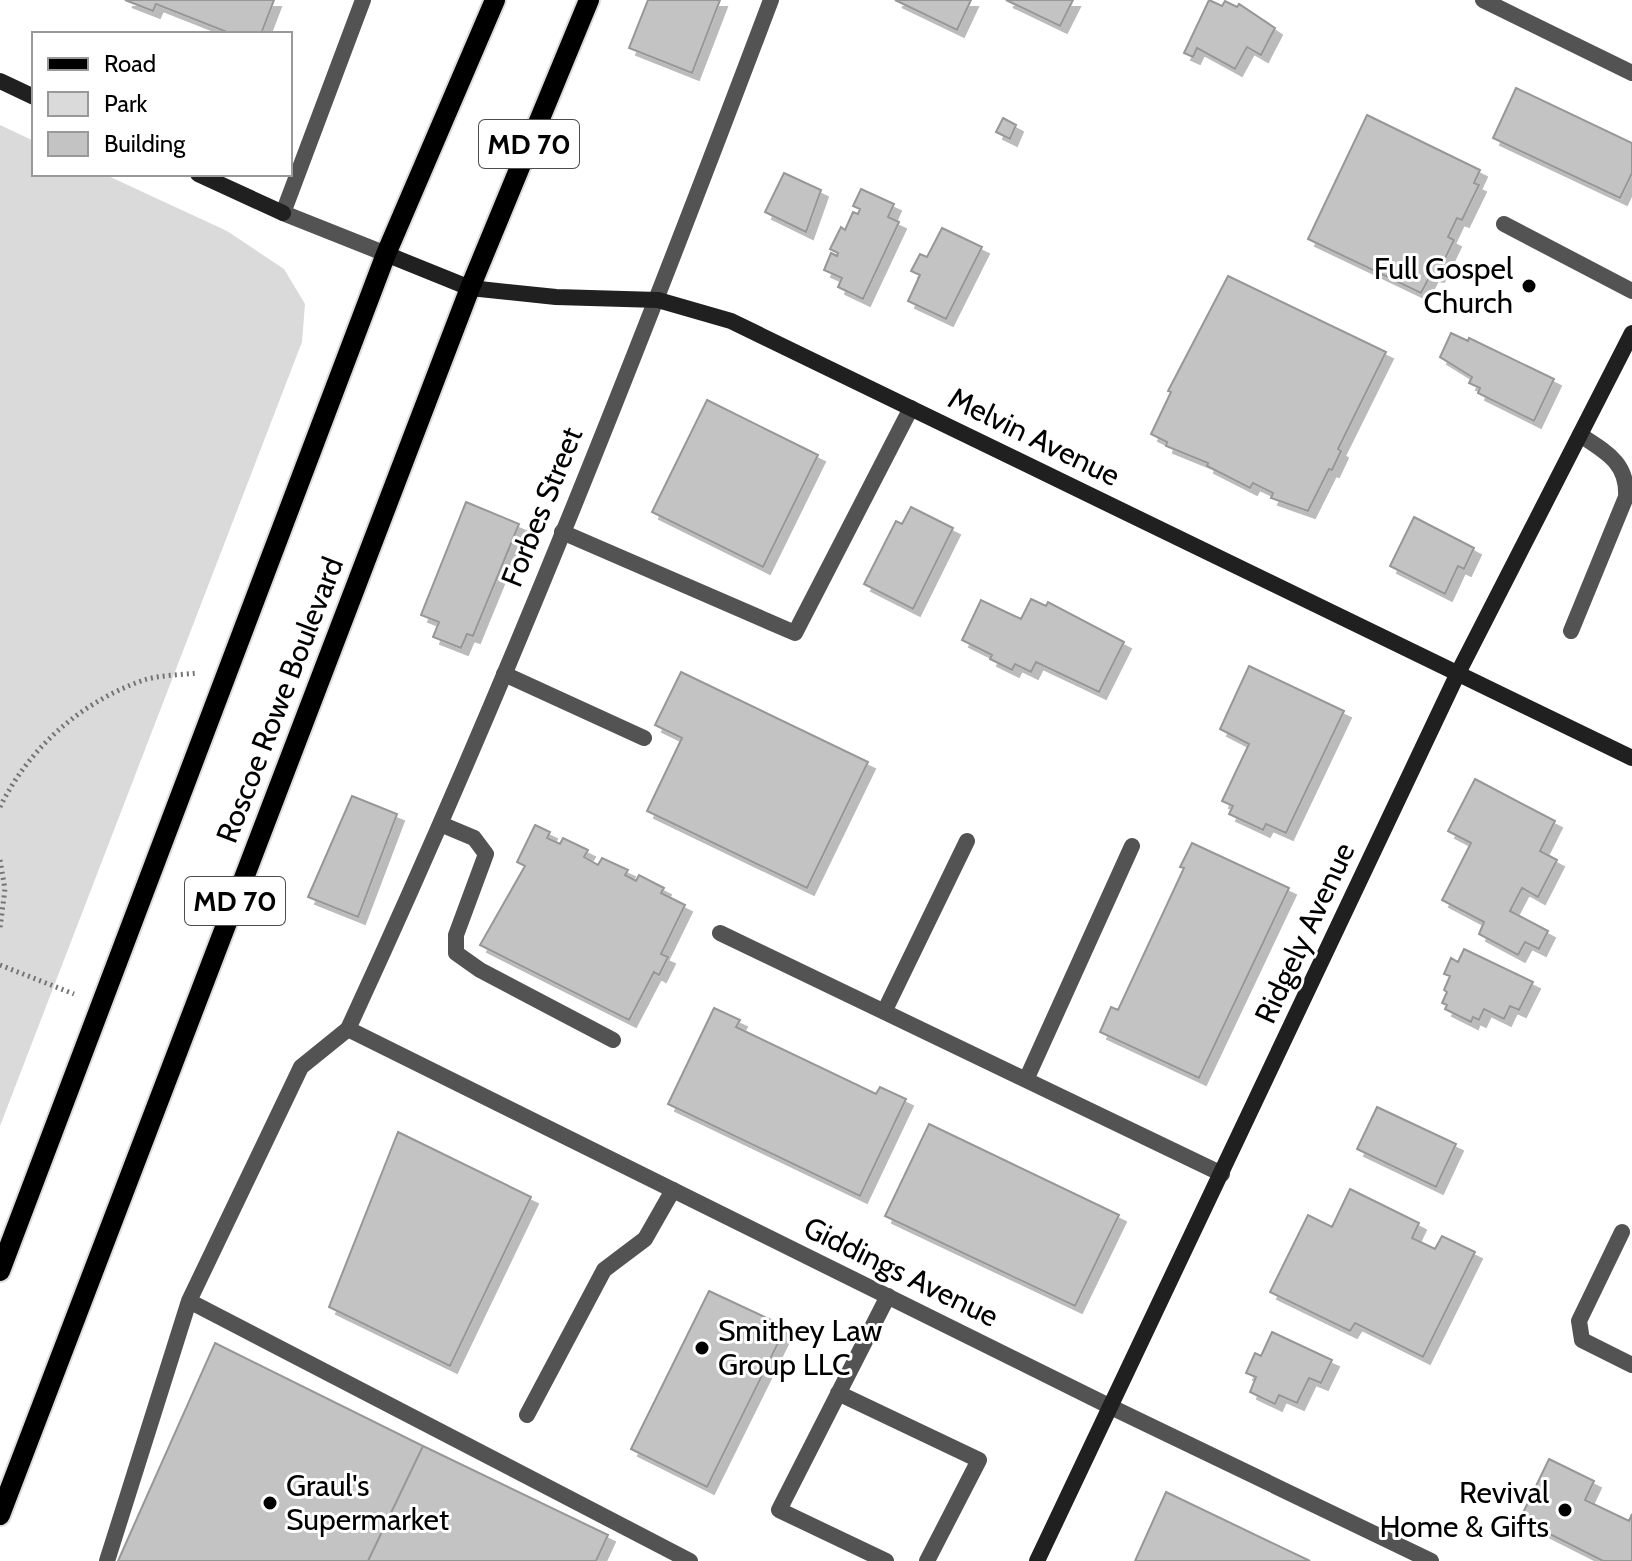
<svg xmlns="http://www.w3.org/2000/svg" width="1632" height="1561" font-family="Cabin,sans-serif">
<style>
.green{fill:#dadada}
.building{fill:#c3c3c3;stroke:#979797;stroke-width:2;filter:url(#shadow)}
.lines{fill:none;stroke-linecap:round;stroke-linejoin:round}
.primary-casing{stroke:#dbdbdb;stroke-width:24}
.path{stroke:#757575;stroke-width:5;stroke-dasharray:2 4;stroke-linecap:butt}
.lane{stroke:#535353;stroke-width:16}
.street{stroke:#535353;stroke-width:16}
.secondary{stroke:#202020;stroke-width:16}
.primary{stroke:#000;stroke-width:20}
.poi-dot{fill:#000;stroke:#fff;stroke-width:3}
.labels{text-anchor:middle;stroke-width:6;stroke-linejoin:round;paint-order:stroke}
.shield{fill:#fff;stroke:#4c4c4c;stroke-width:2}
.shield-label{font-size:28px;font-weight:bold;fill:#000}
.poi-label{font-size:30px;fill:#000;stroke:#fff;text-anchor:end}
.street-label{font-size:30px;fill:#000;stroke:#fff}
</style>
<defs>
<filter id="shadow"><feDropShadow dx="7" dy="7" stdDeviation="0" flood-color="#0004"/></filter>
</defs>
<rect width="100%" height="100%" fill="#fff"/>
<!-- green -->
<path class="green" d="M 0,125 L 34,141 L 34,174 L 104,174 L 227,231 L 284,269 L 305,304 L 302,342 L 0,1126 Z"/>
<!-- building -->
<path class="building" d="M 125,0 L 274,0 L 261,34 L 232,34 L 156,4 L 153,11 Z
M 648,0 L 720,0 L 692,73 L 629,48 Z
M 895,0 L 971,0 L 957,30 Z
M 1006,0 L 1073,0 L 1060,26 Z
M 1209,0 L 1222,6 L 1225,1 L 1237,7 L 1239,4 L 1275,28 L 1261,55 L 1247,47 L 1235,69 L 1197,48 L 1193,57 L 1184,53 Z
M 1516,88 L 1632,143 L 1632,173 L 1620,198 L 1493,138 Z
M 1367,115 L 1480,170 L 1474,183 L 1479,185 L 1462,220 L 1457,218 L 1448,237 L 1454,240 L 1437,275 L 1431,274 L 1421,293 L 1308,239 Z
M 1003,118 L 1016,125 L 1010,139 L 996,132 Z
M 784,173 L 821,190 L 806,232 L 765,212 Z
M 861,189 L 894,204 L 888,217 L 899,222 L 863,299 L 838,287 L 842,278 L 824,270 L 831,253 L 837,256 L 838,253 L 830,249 L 841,227 L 845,230 L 853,212 L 858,214 L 860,209 L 853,206 Z
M 942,228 L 982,247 L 946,319 L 908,301 L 920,275 L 911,271 L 920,254 L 927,257 Z
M 1228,276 L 1386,352 L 1338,449 L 1341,451 L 1332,470 L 1329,469 L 1308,511 L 1271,498 L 1273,493 L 1253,483 L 1250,488 L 1207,466 L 1208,463 L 1166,446 L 1167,442 L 1151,434 L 1171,392 L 1168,391 Z
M 1451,333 L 1468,341 L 1469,338 L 1554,379 L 1534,421 L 1478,393 L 1480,388 L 1469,383 L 1472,377 L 1440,357 Z
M 707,400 L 818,455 L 763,567 L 652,512 Z
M 466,502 L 519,524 L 473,636 L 467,634 L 461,648 L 433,637 L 439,622 L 421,615 Z
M 911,507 L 953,528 L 913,609 L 864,584 L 896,521 L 902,524 Z
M 1414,517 L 1474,548 L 1464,569 L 1458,566 L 1445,594 L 1390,566 Z
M 1031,599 L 1046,606 L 1048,602 L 1124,642 L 1099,692 L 1036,662 L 1031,672 L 1015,664 L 1012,670 L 990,659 L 992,655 L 962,640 L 981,600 L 1021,619 Z
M 1249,666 L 1344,711 L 1286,833 L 1266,824 L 1263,830 L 1229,814 L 1233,806 L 1222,801 L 1249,744 L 1220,729 Z
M 681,672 L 868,762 L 807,888 L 647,811 L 682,738 L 655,725 Z
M 1475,779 L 1555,821 L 1540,851 L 1557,860 L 1538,897 L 1522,888 L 1510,911 L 1548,931 L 1539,949 L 1525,942 L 1518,955 L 1479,934 L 1484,922 L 1442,900 L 1471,843 L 1448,831 Z
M 352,796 L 397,814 L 358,917 L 308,897 Z
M 535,825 L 550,832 L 547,838 L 560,844 L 563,838 L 588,850 L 584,857 L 598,865 L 602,858 L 628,870 L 625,875 L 636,881 L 639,875 L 664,888 L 661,893 L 685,905 L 661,954 L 668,957 L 659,975 L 654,972 L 629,1020 L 480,945 L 525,866 L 517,862 Z
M 1192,843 L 1289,888 L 1199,1078 L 1100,1032 L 1111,1007 L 1118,1010 L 1184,868 L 1180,867 Z
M 1464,949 L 1533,982 L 1519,1010 L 1510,1006 L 1504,1019 L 1484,1009 L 1479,1020 L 1473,1017 L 1471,1022 L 1445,1009 L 1447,1005 L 1442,1003 L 1447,992 L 1444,990 L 1450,976 L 1444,974 L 1451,958 L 1458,962 Z
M 714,1008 L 740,1020 L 736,1027 L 876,1094 L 880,1087 L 906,1099 L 860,1196 L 668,1104 Z
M 1377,1107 L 1456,1144 L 1436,1187 L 1357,1149 Z
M 929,1124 L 1119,1215 L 1075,1306 L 885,1216 Z
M 398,1132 L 531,1197 L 450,1366 L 329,1307 Z
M 1350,1189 L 1419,1223 L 1412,1238 L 1435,1249 L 1442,1236 L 1475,1252 L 1423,1357 L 1355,1323 L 1350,1331 L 1270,1292 L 1308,1215 L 1332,1227 Z
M 709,1291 L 786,1327 L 707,1487 L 631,1449 Z
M 1272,1332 L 1332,1360 L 1321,1383 L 1309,1378 L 1297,1403 L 1279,1395 L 1275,1404 L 1250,1392 L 1256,1377 L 1246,1373 L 1255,1353 L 1261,1356 Z
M 215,1343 L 423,1446 L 368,1561 L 118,1561 Z
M 423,1446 L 608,1535 L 596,1561 L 368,1561 Z
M 1549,1459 L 1594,1481 L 1585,1500 L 1629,1521 L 1632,1514 L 1632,1561 L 1603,1561 L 1520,1519 Z
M 1166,1492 L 1310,1561 L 1135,1561 Z"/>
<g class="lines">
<defs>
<path id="primary" d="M 0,1271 L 386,254 L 495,0
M 0,1515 L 470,288 L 589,0"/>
</defs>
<!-- primary casing -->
<use href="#primary" class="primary-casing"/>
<!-- path -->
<path class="path" d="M 0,807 C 29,748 80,703 141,681 C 158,675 179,675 197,673
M 0,860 L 5,889 L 0,928
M 0,965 L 74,994"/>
<!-- lane -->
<path class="lane" d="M 1504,224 L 1632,291
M 562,532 L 795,633 L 911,408
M 1571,631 L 1626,497 C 1628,463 1606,452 1580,435
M 504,674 L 644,738
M 443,825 L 474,838 L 486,854 L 456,935 L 456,953 L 480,970 L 613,1040
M 720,933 L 1222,1174
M 885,1010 L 967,841
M 1026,1080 L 1132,846
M 1622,1232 L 1579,1321 L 1582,1340 L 1632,1365
M 189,1301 L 690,1561
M 838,1393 L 979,1460 L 927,1561
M 527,1415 L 604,1270 L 645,1239 L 673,1190
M 107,1561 L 189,1301 L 301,1067 L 348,1029
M 886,1561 L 779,1510 L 888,1296"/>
<!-- street -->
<path class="street" d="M 363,0 L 283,213 L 386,254
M 771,0 C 640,347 504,692 348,1029 L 1111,1407 L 1431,1561
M 1483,0 L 1632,73"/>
<!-- secondary -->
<path class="secondary" d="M 0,81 L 34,97
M 198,174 L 283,213
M 386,254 L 470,288 L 556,297 L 658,300 L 731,321 L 1632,758
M 1037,1561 L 1458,673 L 1632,333"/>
<!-- primary -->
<use href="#primary" class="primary"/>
</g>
<!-- markers -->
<g class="poi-dot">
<circle cx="1529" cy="286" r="8"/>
<circle cx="702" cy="1348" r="8"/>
<circle cx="270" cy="1503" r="8"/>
<circle cx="1565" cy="1510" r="8"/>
</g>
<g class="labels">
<!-- shield labels -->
<g class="shield">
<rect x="479" y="120" width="100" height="48" rx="6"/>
<rect x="185" y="877" width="100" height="48" rx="6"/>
</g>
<g class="shield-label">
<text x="529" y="154">MD 70</text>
<text x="235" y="911">MD 70</text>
</g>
<!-- poi labels -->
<g class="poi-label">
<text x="1513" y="279">Full Gospel<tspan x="1513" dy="34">Church</tspan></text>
<text x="718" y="1341" text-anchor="start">Smithey Law<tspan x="718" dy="34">Group LLC</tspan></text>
<text x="286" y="1496" text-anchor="start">Graul's<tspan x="286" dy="34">Supermarket</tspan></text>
<text x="1549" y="1503">Revival<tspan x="1549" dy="34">Home &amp; Gifts</tspan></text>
</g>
<!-- street labels -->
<g class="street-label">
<text transform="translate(1034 437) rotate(26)" y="10">Melvin Avenue</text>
<text transform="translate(542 507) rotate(-68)" y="10">Forbes Street</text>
<text transform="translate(280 700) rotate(-69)" y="10">Roscoe Rowe Boulevard</text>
<text transform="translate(1305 933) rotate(-65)" y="10">Ridgely Avenue</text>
<text transform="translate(901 1272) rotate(26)" y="10">Giddings Avenue</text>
</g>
</g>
<!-- legend -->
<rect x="32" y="32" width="260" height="144" fill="#ffffff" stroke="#999999" stroke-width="2"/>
<rect x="48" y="58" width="40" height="12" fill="#000000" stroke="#999999" stroke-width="2"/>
<text x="104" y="72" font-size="24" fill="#000000">Road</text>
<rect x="48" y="92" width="40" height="24" fill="#dadada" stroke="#999999" stroke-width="2"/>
<text x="104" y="112" font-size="24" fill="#000000">Park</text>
<rect x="48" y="132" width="40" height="24" fill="#c3c3c3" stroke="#999999" stroke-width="2"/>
<text x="104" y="152" font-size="24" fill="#000000">Building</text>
</svg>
